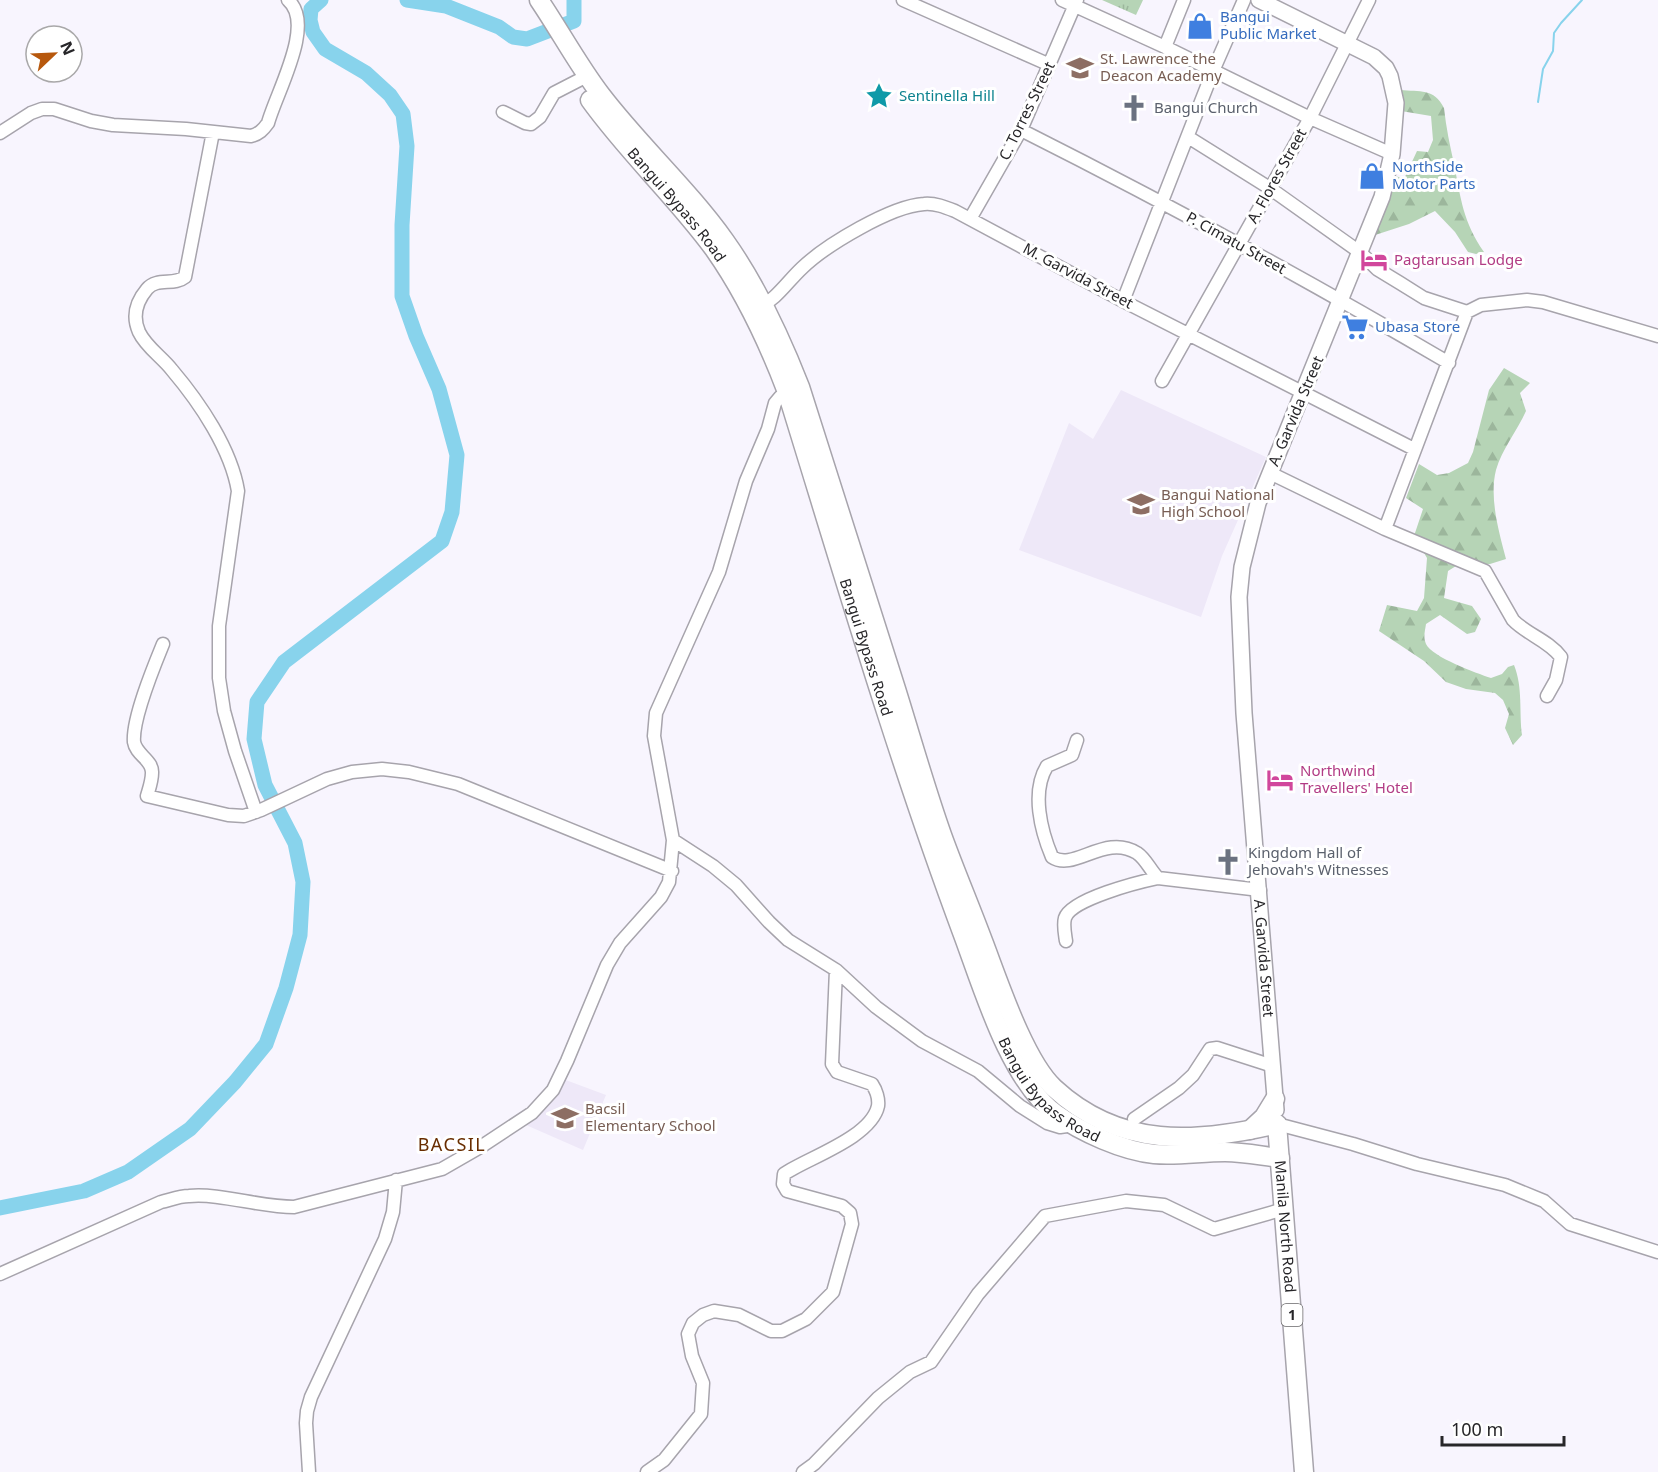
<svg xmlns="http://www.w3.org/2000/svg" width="1658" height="1472" font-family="'Noto Sans',sans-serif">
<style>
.built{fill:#eee8f8}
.forest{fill:url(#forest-firs)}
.park{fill:url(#park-tufts)}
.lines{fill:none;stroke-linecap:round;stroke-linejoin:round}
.stream{stroke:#88d3ec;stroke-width:2}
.river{stroke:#88d3ec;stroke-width:15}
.minor-casing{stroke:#a7a4ac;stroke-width:15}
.major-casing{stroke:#a7a4ac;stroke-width:18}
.highway-casing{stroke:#a7a4ac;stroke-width:21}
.minor{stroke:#fff;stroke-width:12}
.major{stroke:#fff;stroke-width:15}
.highway{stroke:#fff;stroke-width:18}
.labels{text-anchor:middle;stroke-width:6;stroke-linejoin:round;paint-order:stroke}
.shield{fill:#fff;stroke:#686769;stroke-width:1.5}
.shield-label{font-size:14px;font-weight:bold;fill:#272629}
.shop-label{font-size:15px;fill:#366cbe;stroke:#fff;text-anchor:start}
.education-label{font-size:15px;fill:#785e54;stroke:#fff;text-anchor:start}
.culture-label{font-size:15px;fill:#0d838f;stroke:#fff;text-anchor:start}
.worship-label{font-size:15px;fill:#5b616d;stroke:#fff;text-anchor:start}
.street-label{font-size:15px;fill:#272629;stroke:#fff}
.hotel-label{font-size:15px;fill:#b23c85;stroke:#fff;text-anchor:start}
.quarter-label{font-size:18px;letter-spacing:1.5px;fill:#682d00;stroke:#fff}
</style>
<defs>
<pattern id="forest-firs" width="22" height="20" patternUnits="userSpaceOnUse" patternTransform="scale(1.5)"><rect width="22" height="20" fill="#b6d4b6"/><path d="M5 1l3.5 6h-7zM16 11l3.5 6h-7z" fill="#9cb69c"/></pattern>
<pattern id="park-tufts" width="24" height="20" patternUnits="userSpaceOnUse" patternTransform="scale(1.5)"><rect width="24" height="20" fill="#b6d4b6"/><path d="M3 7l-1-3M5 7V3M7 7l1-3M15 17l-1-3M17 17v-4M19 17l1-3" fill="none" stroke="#9cb69c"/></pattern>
</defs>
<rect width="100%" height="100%" fill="#f8f5fe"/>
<!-- built -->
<path class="built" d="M 1121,390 L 1266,457 L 1222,556 L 1201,617 L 1019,550 L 1069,423 L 1093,439 Z
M 563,1079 L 606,1095 L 583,1150 L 526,1125 L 552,1101 Z"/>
<!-- forest -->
<path class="forest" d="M 1400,90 C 1420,92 1434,88 1444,108 C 1446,127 1450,146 1454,164 C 1461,199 1463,222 1484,252 L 1476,254 L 1468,252 L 1455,232 L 1435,211 L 1409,224 L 1372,236 L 1393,175 L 1404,179 L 1417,151 L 1428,152 L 1433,140 L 1431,116 L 1401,111 Z
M 1504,368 L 1530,383 L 1520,393 L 1526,411 C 1517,431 1502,449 1496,470 C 1489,498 1499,532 1506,559 L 1490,564 L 1456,566 L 1448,571 L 1444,598 L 1472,606 L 1481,619 L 1475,632 L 1467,634 L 1440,615 L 1426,624 C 1425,631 1423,637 1426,644 C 1432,657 1476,673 1491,678 L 1502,674 L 1508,667 L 1514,665 C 1523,687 1519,712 1522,735 L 1513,745 L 1505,728 L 1509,714 L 1503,700 L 1495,693 L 1466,689 L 1446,682 L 1424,661 L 1379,631 L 1387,605 L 1417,611 L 1424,598 L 1427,558 L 1414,536 L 1423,509 L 1406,498 L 1419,464 L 1437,475 L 1449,473 L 1468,463 L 1473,452 L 1489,390 Z"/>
<!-- park -->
<path class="park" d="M 1102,0 L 1143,0 L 1136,15 Z"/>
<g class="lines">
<!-- stream -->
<path class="stream" d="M 1538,102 L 1543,69 L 1553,51 L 1554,33 L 1561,23 L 1582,0"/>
<!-- river -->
<path class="river" d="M 407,0 L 446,6 L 499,27 L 513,37 L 527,39 L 574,21 L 574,0
M 0,1208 L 84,1191 L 128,1172 L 190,1129 L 235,1082 L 266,1044 L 286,988 L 300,935 L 303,882 L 295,843 L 265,785 L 254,739 L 257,702 L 284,662 L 442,541 L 452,512 L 457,455 L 439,389 L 416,336 L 402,296 L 402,225 L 407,146 L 403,114 L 390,95 L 366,73 L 325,49 L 313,32 L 310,20 L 311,9 L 321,0"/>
<defs>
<path id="minor" d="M 903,0 L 1050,65
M 1062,0 L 1165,47 L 1310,118 L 1392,154
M 1165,47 L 1184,0
M 503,112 L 525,123 L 531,124 L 540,117 L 554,93 L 587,76
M 1021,130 C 1166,203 1308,280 1449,363
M 213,132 L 185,277 C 174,286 157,277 147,289 C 136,302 132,316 139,332 C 146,347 162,357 172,370 C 200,403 231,449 238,491 L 219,626 L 219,678 L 224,711 L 235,751 L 256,812
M 0,133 L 31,113 L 42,109 L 54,109 L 91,121 L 113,125 L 186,129 L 251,136 C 259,134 263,130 268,123 C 276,93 316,24 288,0
M 1188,137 L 1271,189 L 1361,253 L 1377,269 L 1400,283 L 1424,298 L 1467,312
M 970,219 L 1021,130 L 1077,0
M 1123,301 L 1213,71 L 1244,0
M 758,308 C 777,299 787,282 802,268 C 826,245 891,206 924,204 C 935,203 945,207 955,211 L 1123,301 L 1414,449
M 1162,381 L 1310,118 L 1369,0
M 1270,473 L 1385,529 L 1485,571 L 1513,620 C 1526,634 1548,640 1561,657 L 1556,680 L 1547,696
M 1385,529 L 1467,312 L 1481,305 L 1527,300 L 1543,302 L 1658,336
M 163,644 C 154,666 132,719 134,742 C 136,755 153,760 152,773 C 152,781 149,789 147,796 L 228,815 L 244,816 L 261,810 L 327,779 L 352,772 L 382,769 L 409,772 L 458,784 L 672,871
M 1077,740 L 1072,755 L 1047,766 C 1031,792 1041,831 1052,857 C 1074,872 1105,833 1137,853 C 1146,859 1150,870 1158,878 L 1260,890
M 673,840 L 713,866 L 736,885 L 769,922 L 788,940 L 836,970 L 876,1007 L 922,1041 L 978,1071 L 1020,1106 L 1047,1123 L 1060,1127 L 1074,1125
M 1066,941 C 1065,934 1063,925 1065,918 C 1071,899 1139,882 1158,878
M 1134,1119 L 1179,1088 L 1193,1075 L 1210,1049 L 1217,1048 L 1273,1066
M 1277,1124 L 1353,1144 L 1417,1164 L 1505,1185 L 1544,1201 L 1570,1224 L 1658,1252
M 0,1274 L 161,1202 C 170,1200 179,1196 189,1196 C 221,1193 259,1207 294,1207 L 442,1169 L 482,1146 L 532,1113 L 553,1090 L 567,1061 L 607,965 L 620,943 L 661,897 L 669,882 L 673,840 L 654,736 L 656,713 L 719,572 L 746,481 L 768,429 L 775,403 L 780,397 L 791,390
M 309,1472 L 306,1423 L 307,1411 L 311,1397 L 385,1239 L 393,1212 L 396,1180
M 647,1472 L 664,1460 L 701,1414 L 703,1383 L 692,1356 L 688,1334 L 693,1323 L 703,1315 L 714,1311 L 739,1315 L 771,1331 L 782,1331 L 806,1319 L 833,1292 L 852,1224 L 850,1213 L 842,1206 L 787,1191 L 783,1184 L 784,1174 C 807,1158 871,1138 878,1106 C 879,1099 876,1090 872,1084 L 837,1072 L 832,1064 L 836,970
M 803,1472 L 814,1464 L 878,1398 L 910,1372 L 931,1362 L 978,1294 L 1045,1216 L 1126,1201 L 1164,1205 L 1214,1229 L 1284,1209"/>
<g id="major">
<path id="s1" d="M 1259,0 L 1374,57 L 1386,68 L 1390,76 L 1396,103 L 1392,154 L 1382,197 L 1258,503 L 1242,567 L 1239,597 L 1244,713 L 1276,1110"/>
</g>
<g id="highway">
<path id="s2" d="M 539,0 C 560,31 578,65 601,95 C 640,146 688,189 725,241 C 757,286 780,336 800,387 C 832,488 864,588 896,689 C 911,737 925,787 942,835 C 955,871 970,906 983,941 C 998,980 1024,1060 1054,1088 C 1120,1149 1196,1143 1277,1124 L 1304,1472"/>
<path id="s3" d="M 590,100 C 628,153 676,197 714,249 C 745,293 768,342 787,392 C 843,573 896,755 962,932 C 982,985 1009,1080 1056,1114 C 1081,1132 1123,1151 1154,1154 C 1177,1156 1202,1152 1225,1152 C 1244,1152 1262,1156 1280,1158"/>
<path d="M 1250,1130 L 1264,1117 L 1275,1099"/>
</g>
</defs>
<!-- minor casing -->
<use href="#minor" class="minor-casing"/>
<!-- major casing -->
<use href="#major" class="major-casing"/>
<!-- highway casing -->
<use href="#highway" class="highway-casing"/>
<!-- minor -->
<use href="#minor" class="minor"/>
<!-- major -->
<use href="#major" class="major"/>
<!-- highway -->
<use href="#highway" class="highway"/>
</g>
<!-- icons -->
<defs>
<symbol id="shop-bare" viewBox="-9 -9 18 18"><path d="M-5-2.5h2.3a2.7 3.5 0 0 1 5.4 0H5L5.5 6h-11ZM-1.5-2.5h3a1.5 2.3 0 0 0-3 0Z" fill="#3f7fe0" stroke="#fff" stroke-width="2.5" paint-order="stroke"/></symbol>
<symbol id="school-bare" viewBox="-9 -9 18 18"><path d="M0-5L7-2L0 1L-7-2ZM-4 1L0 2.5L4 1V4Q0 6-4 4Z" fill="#8d6e63" stroke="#fff" stroke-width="2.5" paint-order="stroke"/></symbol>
<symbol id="sight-bare" viewBox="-9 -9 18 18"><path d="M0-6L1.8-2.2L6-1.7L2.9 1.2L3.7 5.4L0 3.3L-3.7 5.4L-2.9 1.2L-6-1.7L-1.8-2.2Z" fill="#0f9aa8" stroke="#fff" stroke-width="2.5" paint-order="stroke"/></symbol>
<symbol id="church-bare" viewBox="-9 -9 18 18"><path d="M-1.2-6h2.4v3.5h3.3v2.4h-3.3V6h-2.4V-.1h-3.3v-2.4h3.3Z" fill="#6b7280" stroke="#fff" stroke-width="2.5" paint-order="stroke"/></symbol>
<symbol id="hotel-bare" viewBox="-9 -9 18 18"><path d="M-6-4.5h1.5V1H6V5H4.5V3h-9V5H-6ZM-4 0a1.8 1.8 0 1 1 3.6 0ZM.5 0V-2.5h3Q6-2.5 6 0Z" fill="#d1479c" stroke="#fff" stroke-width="2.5" paint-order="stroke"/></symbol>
<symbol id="supermarket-bare" viewBox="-9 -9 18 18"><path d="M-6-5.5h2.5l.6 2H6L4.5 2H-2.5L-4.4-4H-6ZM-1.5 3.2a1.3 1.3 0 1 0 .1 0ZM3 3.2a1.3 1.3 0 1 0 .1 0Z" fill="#3f7fe0" stroke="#fff" stroke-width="2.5" paint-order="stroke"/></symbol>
</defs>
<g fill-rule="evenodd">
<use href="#shop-bare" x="1181" y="7" width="38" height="38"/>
<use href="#school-bare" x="1061" y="49" width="38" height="38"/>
<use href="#sight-bare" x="860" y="77" width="38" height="38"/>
<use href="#church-bare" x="1115" y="89" width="38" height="38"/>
<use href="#shop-bare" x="1353" y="157" width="38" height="38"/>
<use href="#hotel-bare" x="1355" y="241" width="38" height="38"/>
<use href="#supermarket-bare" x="1336" y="308" width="38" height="38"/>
<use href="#school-bare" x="1122" y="485" width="38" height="38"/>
<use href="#hotel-bare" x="1261" y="761" width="38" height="38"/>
<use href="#church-bare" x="1209" y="843" width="38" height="38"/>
<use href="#school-bare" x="546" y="1099" width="38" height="38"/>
</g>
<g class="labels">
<!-- shield labels -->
<rect class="shield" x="1281.5" y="1304" width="21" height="22" rx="4.5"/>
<g class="shield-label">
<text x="1292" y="1320">1</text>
</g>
<!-- shop labels -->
<g class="shop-label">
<text x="1220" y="22">Bangui<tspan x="1220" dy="17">Public Market</tspan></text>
<text x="1392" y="172">NorthSide<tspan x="1392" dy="17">Motor Parts</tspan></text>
<text x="1375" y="332">Ubasa Store</text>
</g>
<!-- education labels -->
<g class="education-label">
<text x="1100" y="64">St. Lawrence the<tspan x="1100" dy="17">Deacon Academy</tspan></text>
<text x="1161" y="500">Bangui National<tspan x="1161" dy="17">High School</tspan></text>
<text x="585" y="1114">Bacsil<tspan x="585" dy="17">Elementary School</tspan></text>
</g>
<!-- culture labels -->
<g class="culture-label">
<text x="899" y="101">Sentinella Hill</text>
</g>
<!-- worship labels -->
<g class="worship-label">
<text x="1154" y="113">Bangui Church</text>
<text x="1248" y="858">Kingdom Hall of<tspan x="1248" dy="17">Jehovah's Witnesses</tspan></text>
</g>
<!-- street labels -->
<g class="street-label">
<text transform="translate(1027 111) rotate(-64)" y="5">C. Torres Street</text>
<text transform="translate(1277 176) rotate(-61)" y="5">A. Flores Street</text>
<text dy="5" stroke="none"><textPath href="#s3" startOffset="136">Bangui Bypass Road</textPath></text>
<text transform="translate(1236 243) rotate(29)" y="5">P. Cimatu Street</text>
<text transform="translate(1078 276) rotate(28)" y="5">M. Garvida Street</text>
<text transform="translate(1296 411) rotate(-67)" y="5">A. Garvida Street</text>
<text dy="5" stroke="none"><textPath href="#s3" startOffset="622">Bangui Bypass Road</textPath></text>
<text dy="5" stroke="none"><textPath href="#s1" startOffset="1065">A. Garvida Street</textPath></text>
<text dy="5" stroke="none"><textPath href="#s3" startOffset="1108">Bangui Bypass Road</textPath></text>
<text dy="5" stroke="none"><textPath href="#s2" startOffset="1557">Manila North Road</textPath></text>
</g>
<!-- hotel labels -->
<g class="hotel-label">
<text x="1394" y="265">Pagtarusan Lodge</text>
<text x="1300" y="776">Northwind<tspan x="1300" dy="17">Travellers' Hotel</tspan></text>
</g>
<!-- quarter labels -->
<g class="quarter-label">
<text x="452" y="1151">BACSIL</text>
</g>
</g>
<!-- north arrow -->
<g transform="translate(54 54) rotate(67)"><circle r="28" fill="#ffffff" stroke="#a9a8a9" stroke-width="1.5"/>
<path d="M0-4.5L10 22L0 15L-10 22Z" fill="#b7580d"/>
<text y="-9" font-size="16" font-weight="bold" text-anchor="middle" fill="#272629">N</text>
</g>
<!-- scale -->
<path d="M1442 1436v9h122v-9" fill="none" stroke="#272629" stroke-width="3"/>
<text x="1451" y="1436" font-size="18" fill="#272629" stroke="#ffffff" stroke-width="4.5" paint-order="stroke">100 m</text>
</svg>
